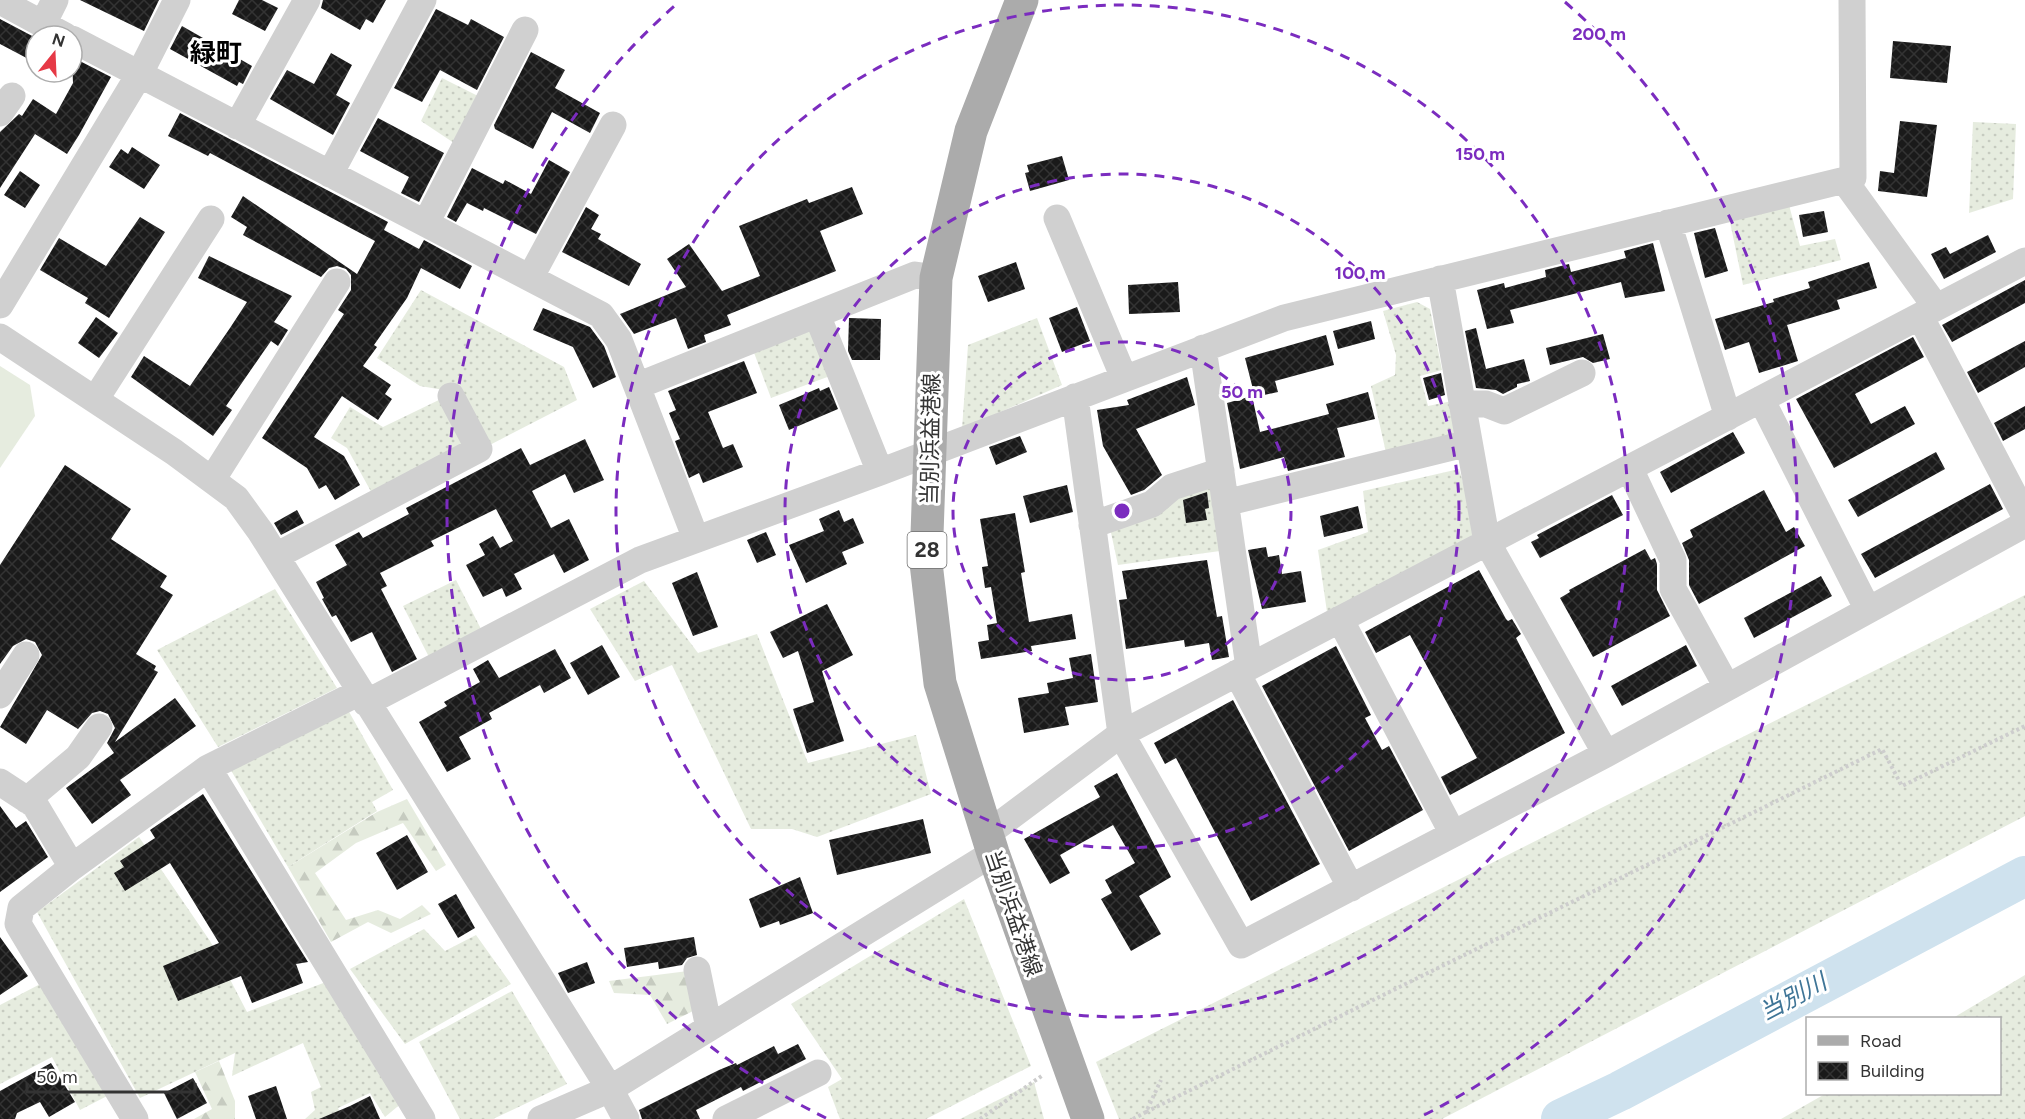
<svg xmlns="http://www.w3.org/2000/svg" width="2025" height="1119" font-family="Figtree,'Noto Sans JP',sans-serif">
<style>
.grass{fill:url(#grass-dots)}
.forest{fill:url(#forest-firs)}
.pitch{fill:#e6ecdf}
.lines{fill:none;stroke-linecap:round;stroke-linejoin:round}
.river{stroke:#cfe2ee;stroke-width:40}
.building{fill:url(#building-cross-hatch)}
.path{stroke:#cdcdcd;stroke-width:4;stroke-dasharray:3 3;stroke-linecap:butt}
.minor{stroke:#d0d0d0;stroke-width:27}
.major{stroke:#ababab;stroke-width:33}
.ring{fill:none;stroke:#7b2cbf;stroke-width:3;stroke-dasharray:10 8}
.labels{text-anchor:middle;stroke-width:6;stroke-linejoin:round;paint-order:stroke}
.shield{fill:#fff;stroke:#707070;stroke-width:1.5}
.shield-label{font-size:21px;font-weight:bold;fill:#333}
.street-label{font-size:22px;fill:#333;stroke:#fff}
.water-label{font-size:24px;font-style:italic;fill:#3f7597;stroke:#fff}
.quarter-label{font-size:26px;font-weight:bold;fill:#000;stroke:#fff}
.centre{fill:#7b2cbf;stroke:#fff;stroke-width:3}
.ring-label{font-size:18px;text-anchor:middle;font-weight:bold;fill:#7b2cbf;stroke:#fff;stroke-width:6;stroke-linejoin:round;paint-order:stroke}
</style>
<defs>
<pattern id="grass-dots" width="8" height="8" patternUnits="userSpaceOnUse" patternTransform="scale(1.5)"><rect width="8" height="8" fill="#e6ecdf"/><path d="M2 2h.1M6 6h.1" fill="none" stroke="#c6cbc0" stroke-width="1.8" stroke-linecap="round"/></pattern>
<pattern id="forest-firs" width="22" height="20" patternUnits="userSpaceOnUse" patternTransform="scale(1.5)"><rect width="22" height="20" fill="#e6ecdf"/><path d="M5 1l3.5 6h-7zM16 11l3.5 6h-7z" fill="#c6cbc0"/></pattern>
<pattern id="building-cross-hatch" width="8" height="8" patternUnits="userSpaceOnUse" patternTransform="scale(1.5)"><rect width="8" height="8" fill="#1a1a1a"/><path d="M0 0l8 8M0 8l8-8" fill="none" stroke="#333"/></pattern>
</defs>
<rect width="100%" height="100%" fill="#fff"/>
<!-- grass -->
<path class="grass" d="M 442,78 L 480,97 L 457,145 L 421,121 Z
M 1973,122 L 2016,124 L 2013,199 L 1969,213 Z
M 1789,205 L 1800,246 L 1835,239 L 1841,260 L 1743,285 L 1730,222 Z
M 421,290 L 564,367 L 577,400 L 484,448 L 456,392 L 420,386 L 377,358 Z
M 1417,302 L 1430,309 L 1442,370 L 1420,376 L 1428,406 L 1452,401 L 1459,421 L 1451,440 L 1387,457 L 1371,386 L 1395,375 L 1396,355 L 1383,311 Z
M 1037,318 L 1062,385 L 962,429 L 968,345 Z
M 811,328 L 830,376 L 771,398 L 753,350 Z
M 443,398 L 467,441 L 374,497 L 347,448 L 331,438 L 350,407 L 383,427 Z
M 1459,469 L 1479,536 L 1327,612 L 1318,550 L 1368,532 L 1363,491 Z
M 1209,479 L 1220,551 L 1118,565 L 1110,528 Z
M 456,580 L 482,631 L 429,657 L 403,606 Z
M 644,581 L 698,653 L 757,634 L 808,763 L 916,735 L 931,794 L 817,837 L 792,829 L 751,829 L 672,665 L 635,681 L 590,609 Z
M 275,589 L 337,688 L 218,747 L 157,650 Z
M 2025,595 L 2025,816 L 1442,1119 L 1119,1119 L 1096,1062 Z
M 348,710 L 393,790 L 372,802 L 377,811 L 288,867 L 229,767 Z
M 139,837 L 210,941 L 247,1012 L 326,982 L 403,1102 L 385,1117 L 370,1093 L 338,1108 L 343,1119 L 305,1119 L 315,1110 L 311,1092 L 321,1087 L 303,1043 L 232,1076 L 235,1053 L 140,1098 L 37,912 Z
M 964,899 L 1031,1066 L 926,1119 L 840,1119 L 828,1087 L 842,1079 L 791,1004 Z
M 424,929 L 445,951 L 476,935 L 511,984 L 405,1044 L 350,969 Z
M 2025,975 L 2025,1119 L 1781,1119 L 1825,1094 L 2000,1094 L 2000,1018 L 1953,1018 Z
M 48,980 L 109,1095 L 80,1110 L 52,1057 L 0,1084 L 0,1005 Z
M 512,991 L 567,1084 L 493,1119 L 460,1119 L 419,1042 Z
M 1034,1082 L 1044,1119 L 960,1119 Z"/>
<!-- forest -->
<path class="forest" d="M 407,799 L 446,865 L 436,871 L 403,823 L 356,843 L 315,873 L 346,920 L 378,910 L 400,919 L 422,905 L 431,914 L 391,933 L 368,922 L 331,942 L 288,867 L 377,812 Z
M 688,971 L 699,1008 L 667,1024 L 650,995 L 614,993 L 609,981 Z
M 219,1061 L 235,1101 L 235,1119 L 194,1119 L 212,1109 L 195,1072 Z"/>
<!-- pitch -->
<path class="pitch" d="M 0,366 L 30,385 L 35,416 L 0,468 Z"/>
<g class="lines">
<!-- river -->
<path class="river" d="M 1561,1119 L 1620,1091 L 2025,876"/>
</g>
<!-- building -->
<path class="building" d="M 80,0 L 159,0 L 144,31 Z
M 239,0 L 262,0 L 278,8 L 265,31 L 232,14 Z
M 323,0 L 386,0 L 373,23 L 366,19 L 360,30 L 321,8 Z
M 436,9 L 468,25 L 471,19 L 504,37 L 477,90 L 440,70 L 422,102 L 394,88 Z
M 0,19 L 36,38 L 36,63 L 0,44 Z
M 182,26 L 252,66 L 243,84 L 239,82 L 237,86 L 170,49 Z
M 1893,41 L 1951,46 L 1947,83 L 1890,78 Z
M 531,52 L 565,70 L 555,88 L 600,113 L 590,133 L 552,112 L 533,149 L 495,129 L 494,125 Z
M 331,53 L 352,65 L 336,95 L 350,103 L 333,135 L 270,99 L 287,70 L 314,84 Z
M 72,57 L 111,77 L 79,135 L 67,154 L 35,134 L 0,188 L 0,132 L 19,114 L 22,116 L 33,99 L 56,114 L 73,83 Z
M 180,113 L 388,222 L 384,230 L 419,249 L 424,240 L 472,266 L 460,289 L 421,268 L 407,298 L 374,345 L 377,347 L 363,366 L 391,385 L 385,394 L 392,399 L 378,420 L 342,396 L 314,437 L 344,456 L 360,485 L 335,500 L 326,485 L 319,489 L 307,468 L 262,438 L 344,314 L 338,310 L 351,290 L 351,275 L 346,269 L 337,266 L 329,268 L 321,277 L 243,235 L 247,227 L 231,217 L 243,196 L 357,274 L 375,241 L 210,153 L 208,156 L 168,136 Z
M 378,118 L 444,153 L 419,202 L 401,193 L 409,177 L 360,151 Z
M 1900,121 L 1937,125 L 1927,197 L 1878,191 L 1880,171 L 1894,173 Z
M 132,147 L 160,165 L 144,189 L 109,167 L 121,149 L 128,154 Z
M 1062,156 L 1069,180 L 1030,191 L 1025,173 L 1029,172 L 1027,165 Z
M 549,160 L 570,172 L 536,234 L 484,208 L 483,211 L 467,203 L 456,222 L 447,217 L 472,168 L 503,184 L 505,180 L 531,194 Z
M 20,171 L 40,185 L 25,208 L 4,195 Z
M 852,187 L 863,214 L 820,231 L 836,271 L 727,315 L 731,325 L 704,335 L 706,342 L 688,349 L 676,318 L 634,334 L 620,314 L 686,287 L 667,259 L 689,244 L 722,291 L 760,276 L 739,226 L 807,199 L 809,203 Z
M 586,207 L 599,215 L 591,229 L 601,234 L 598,239 L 641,264 L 629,286 L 562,252 Z
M 1824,211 L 1828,232 L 1803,237 L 1799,215 Z
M 140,217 L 165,232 L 109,318 L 85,303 L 88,298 L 40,270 L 59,238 L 106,266 Z
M 1715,228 L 1728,271 L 1705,278 L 1694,233 Z
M 1988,235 L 1996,252 L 1944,279 L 1931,254 L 1946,247 L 1950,254 Z
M 1653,243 L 1665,291 L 1625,298 L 1621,282 L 1510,310 L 1514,323 L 1487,329 L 1477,290 L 1504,283 L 1505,288 L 1546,277 L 1545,270 L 1569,264 L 1571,272 L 1626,258 L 1624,251 Z
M 209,256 L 292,296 L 274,322 L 288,330 L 278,346 L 271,341 L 264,351 L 226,406 L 232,410 L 213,436 L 131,377 L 144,356 L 190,386 L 230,328 L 247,302 L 198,278 Z
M 1016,262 L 1025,289 L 988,302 L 978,276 Z
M 1869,262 L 1877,288 L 1837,300 L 1840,309 L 1787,325 L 1798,361 L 1759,373 L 1749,342 L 1725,350 L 1715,319 L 1774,302 L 1773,299 L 1810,288 L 1808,282 Z
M 2025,280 L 2025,303 L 1952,342 L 1942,325 Z
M 1178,282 L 1180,312 L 1129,314 L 1128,285 Z
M 1077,307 L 1090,341 L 1062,352 L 1049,318 Z
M 543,308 L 590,327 L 604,346 L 616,377 L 593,388 L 573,347 L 533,330 Z
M 96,317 L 118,333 L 99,358 L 78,343 Z
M 849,318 L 881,319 L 880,360 L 852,360 L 848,351 Z
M 1371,321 L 1375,339 L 1338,349 L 1333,331 Z
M 1476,328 L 1486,369 L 1524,359 L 1530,381 L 1517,384 L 1517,387 L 1503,394 L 1496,390 L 1476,388 L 1465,331 Z
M 1603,334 L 1610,359 L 1593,363 L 1583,357 L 1550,365 L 1546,348 Z
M 1326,335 L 1334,365 L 1275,381 L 1278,392 L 1255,397 L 1245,358 Z
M 1913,337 L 1924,357 L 1855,394 L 1871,424 L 1905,406 L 1915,424 L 1834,468 L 1796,399 Z
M 2025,341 L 2025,367 L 1978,393 L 1967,372 Z
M 744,361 L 757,393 L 708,412 L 723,448 L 733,444 L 743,467 L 703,483 L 699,473 L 689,478 L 675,441 L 680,439 L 669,413 L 676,410 L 668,391 Z
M 1441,373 L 1445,395 L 1429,400 L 1423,378 Z
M 1187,377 L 1195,405 L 1136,429 L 1162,475 L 1144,490 L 1131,495 L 1103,446 L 1097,410 L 1129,405 L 1127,400 Z
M 829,387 L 838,409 L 789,430 L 779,405 L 819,388 L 820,391 Z
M 1368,392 L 1375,419 L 1337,428 L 1345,457 L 1288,471 L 1284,457 L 1240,469 L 1227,403 L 1252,396 L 1260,432 L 1329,414 L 1326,404 Z
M 2025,406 L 2025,429 L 2003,441 L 1994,423 Z
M 1733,432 L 1745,453 L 1671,493 L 1660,472 Z
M 1020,436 L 1027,452 L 996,465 L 989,447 Z
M 585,439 L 604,480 L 574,493 L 565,474 L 532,491 L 551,528 L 569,519 L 589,560 L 564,573 L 554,554 L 514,574 L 522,589 L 506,597 L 502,588 L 483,597 L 466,565 L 485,555 L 479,544 L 493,536 L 500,548 L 513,541 L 496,509 L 431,541 L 434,546 L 380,573 L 387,586 L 381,589 L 417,659 L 392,672 L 372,632 L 351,642 L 336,615 L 332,617 L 322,599 L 324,598 L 316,582 L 347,565 L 335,545 L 359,532 L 363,538 L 409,514 L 406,508 L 521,448 L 530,465 Z
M 1936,452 L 1945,469 L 1858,517 L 1848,500 Z
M 65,465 L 131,509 L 111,539 L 167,576 L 160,587 L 173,595 L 136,654 L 156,666 L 154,670 L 158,672 L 115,742 L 175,698 L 196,726 L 120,780 L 131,795 L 92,824 L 66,788 L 114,753 L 107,743 L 115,728 L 108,714 L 100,711 L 92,713 L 78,729 L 47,710 L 26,744 L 0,727 L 42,655 L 35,642 L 26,639 L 13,646 L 0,664 L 0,565 Z
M 1990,484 L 2003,509 L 1875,578 L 1861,554 Z
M 1067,485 L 1073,512 L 1030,523 L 1023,496 Z
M 1764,490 L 1786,532 L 1794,527 L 1805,546 L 1699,604 L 1689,585 L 1689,560 L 1682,543 L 1693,537 L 1690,530 Z
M 1207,492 L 1209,508 L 1205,509 L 1207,520 L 1186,523 L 1183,500 Z
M 1612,495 L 1623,515 L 1540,558 L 1531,542 L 1539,538 L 1537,535 Z
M 1358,506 L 1363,528 L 1324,537 L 1320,516 Z
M 297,510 L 304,523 L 281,535 L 274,523 Z
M 839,510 L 844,522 L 853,518 L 864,543 L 842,552 L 847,564 L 806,583 L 789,545 L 824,531 L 819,519 Z
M 1015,513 L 1025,572 L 1021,573 L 1029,622 L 1072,614 L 1076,639 L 1031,646 L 1032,651 L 981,659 L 978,642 L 989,640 L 987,625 L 997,623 L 991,587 L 985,588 L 982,567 L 988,566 L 980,519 Z
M 766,532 L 776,555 L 757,563 L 747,540 Z
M 1266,547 L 1268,557 L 1279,555 L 1282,574 L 1301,571 L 1306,602 L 1262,609 L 1248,550 Z
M 1645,549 L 1651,560 L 1655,558 L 1657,564 L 1657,590 L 1670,616 L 1593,657 L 1560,598 L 1570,592 L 1569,590 Z
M 1207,560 L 1217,617 L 1222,616 L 1229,657 L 1212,660 L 1209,643 L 1185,647 L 1184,640 L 1126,649 L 1119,600 L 1127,599 L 1122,571 Z
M 1479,570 L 1506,619 L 1508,621 L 1512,619 L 1521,634 L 1516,638 L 1565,733 L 1450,795 L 1441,777 L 1477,758 L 1410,635 L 1376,653 L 1365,632 Z
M 697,572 L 718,627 L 693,636 L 672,583 Z
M 1821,576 L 1832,596 L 1754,638 L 1744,618 Z
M 827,604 L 853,655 L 822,671 L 844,741 L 807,753 L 793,709 L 814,702 L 798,651 L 783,658 L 770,632 Z
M 602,645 L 620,677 L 588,695 L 570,663 Z
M 1686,645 L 1697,666 L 1622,706 L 1611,686 Z
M 1336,646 L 1371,715 L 1365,718 L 1382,750 L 1389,746 L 1423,810 L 1349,851 L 1262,686 Z
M 555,649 L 571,678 L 544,693 L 540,685 L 489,713 L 492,719 L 459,737 L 471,759 L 447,772 L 419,722 L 447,706 L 444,702 L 480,682 L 473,669 L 488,660 L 499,678 Z
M 1091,654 L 1098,702 L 1065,707 L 1069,725 L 1024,733 L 1018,698 L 1049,693 L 1047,683 L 1073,678 L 1069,658 Z
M 1233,700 L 1320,864 L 1251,901 L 1176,758 L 1165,764 L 1154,743 Z
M 1117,773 L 1171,877 L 1139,896 L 1161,934 L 1131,951 L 1101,899 L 1112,893 L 1105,880 L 1135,863 L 1113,825 L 1060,855 L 1070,873 L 1050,884 L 1024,839 L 1100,797 L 1094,786 Z
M 203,794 L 308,962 L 296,964 L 303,983 L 252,1003 L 241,976 L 178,1001 L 163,966 L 219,943 L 170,863 L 125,891 L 114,873 L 124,867 L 120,861 L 155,838 L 150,830 Z
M 0,806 L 16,828 L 26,821 L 48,857 L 0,892 Z
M 923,819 L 931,853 L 837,875 L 829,840 Z
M 407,835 L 428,872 L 397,890 L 376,853 Z
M 800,877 L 813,913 L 780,925 L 779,921 L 760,928 L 749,899 Z
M 456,894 L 475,928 L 458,938 L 438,904 Z
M 0,937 L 28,976 L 0,995 Z
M 694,937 L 697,955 L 687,958 L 682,965 L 659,969 L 658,962 L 627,967 L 624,948 Z
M 587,962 L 595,983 L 568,993 L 558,973 Z
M 798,1044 L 806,1059 L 743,1091 L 741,1087 L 696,1110 L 700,1119 L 642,1119 L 639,1110 L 719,1070 L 736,1063 L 737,1065 L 774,1046 L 778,1054 Z
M 51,1063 L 75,1102 L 49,1117 L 40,1102 L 17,1113 L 15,1119 L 0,1119 L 0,1091 Z
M 193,1078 L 207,1103 L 177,1119 L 164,1093 Z
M 276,1086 L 287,1119 L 256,1119 L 248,1096 Z
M 370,1096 L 380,1119 L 319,1119 L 350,1106 Z"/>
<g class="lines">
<!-- path -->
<path class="path" d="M 1146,1112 L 1882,749 L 1902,786 L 2025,726
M 980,1119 L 1043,1075
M 1133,1119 L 1146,1112 L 1161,1080"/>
<!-- minor -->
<path class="minor" d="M 0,1 L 65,36
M 43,24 L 55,0
M 72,39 L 601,315 L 619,340 L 696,539
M 0,113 L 12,96
M 237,126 L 307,0
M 330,174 L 423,0
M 1844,180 L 1936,307
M 1057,218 L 1124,378
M 426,223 L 525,30
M 1668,223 L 1728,417
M 530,278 L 613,125
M 1440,279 L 1487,542 L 1606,754
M 0,305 L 139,75 L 177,0
M 817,315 L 880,472
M 1920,316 L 2025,516
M 0,337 L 174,452 L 236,498 L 260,531 L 610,1089 L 626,1119
M 1203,348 L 1249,667
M 637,386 L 915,275 L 936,278
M 1075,397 L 1121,734 L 1241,945 L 1606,754 L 2025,524
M 1761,399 L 1868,610
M 95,400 L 211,219
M 1462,404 L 1486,404 L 1504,411 L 1582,373
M 1630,469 L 1673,560 L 1673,589 L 1727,687
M 212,480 L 337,282
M 1225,503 L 1469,443
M 1092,525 L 1152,504 L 1172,487 L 1221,471
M 276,556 L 479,449 L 451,396
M 1340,619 L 1453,834
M 1237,673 L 1351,888
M 0,695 L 26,655
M 366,703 L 640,560 L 880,472 L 1284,318 L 1853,178 L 1852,0
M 208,768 L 422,1119
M 0,782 L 35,805 L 72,867
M 27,800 L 78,757 L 99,727
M 987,834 L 1121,734 L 2025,261
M 697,970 L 709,1028
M 135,1119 L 18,924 L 21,908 L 72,867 L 208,768 L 360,692
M 541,1119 L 610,1089 L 993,853
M 726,1119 L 818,1073"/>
<!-- major -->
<path class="major" d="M 1022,0 L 971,131 L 936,278 L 926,563 L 940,683 L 993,853 L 1088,1119"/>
</g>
<!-- distance rings -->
<g class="ring">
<circle cx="1122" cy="511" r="169"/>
<circle cx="1122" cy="511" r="337"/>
<circle cx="1122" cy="511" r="506"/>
<path d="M826 1118A675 675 0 0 1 679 2M1565 2A675 675 0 0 1 1418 1118"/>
</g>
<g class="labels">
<!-- shield labels -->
<rect class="shield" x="907.5" y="532" width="39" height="36" rx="4.5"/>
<g class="shield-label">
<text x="927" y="557">28</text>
</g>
<!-- street labels -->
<g class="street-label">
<text transform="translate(930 439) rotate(-89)" y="8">当別浜益港線</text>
<text transform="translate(1014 913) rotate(71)" y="8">当別浜益港線</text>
</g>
<!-- water labels -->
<g class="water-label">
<text transform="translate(1793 997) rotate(-28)" y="8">当別川</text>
</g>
<!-- quarter labels -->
<g class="quarter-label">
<text x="216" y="62">緑町</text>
</g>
</g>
<circle cx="1122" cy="511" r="9" class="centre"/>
<g class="ring-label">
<text x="1599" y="40">200 m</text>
<text x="1480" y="160">150 m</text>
<text x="1360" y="279">100 m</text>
<text x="1242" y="398">50 m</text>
</g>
<!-- legend -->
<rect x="1806" y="1017" width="195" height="78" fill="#ffffff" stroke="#adadad" stroke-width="1.5"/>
<rect x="1818" y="1036" width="30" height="9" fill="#ababab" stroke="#adadad" stroke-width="1.5"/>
<text x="1860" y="1047" font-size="18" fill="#333333">Road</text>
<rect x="1818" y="1062" width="30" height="18" fill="url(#building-cross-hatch)" stroke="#adadad" stroke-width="1.5"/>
<text x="1860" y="1077" font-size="18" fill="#333333">Building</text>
<!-- north arrow -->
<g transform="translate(54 54) rotate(18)"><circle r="28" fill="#ffffff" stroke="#adadad" stroke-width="1.5"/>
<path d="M0-4.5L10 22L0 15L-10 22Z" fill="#e63946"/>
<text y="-9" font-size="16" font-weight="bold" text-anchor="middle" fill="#333333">N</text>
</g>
<!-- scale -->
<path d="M27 1083v9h168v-9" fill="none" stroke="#333333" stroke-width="3"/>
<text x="36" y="1083" font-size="18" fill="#333333" stroke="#ffffff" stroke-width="4.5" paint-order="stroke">50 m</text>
</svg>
